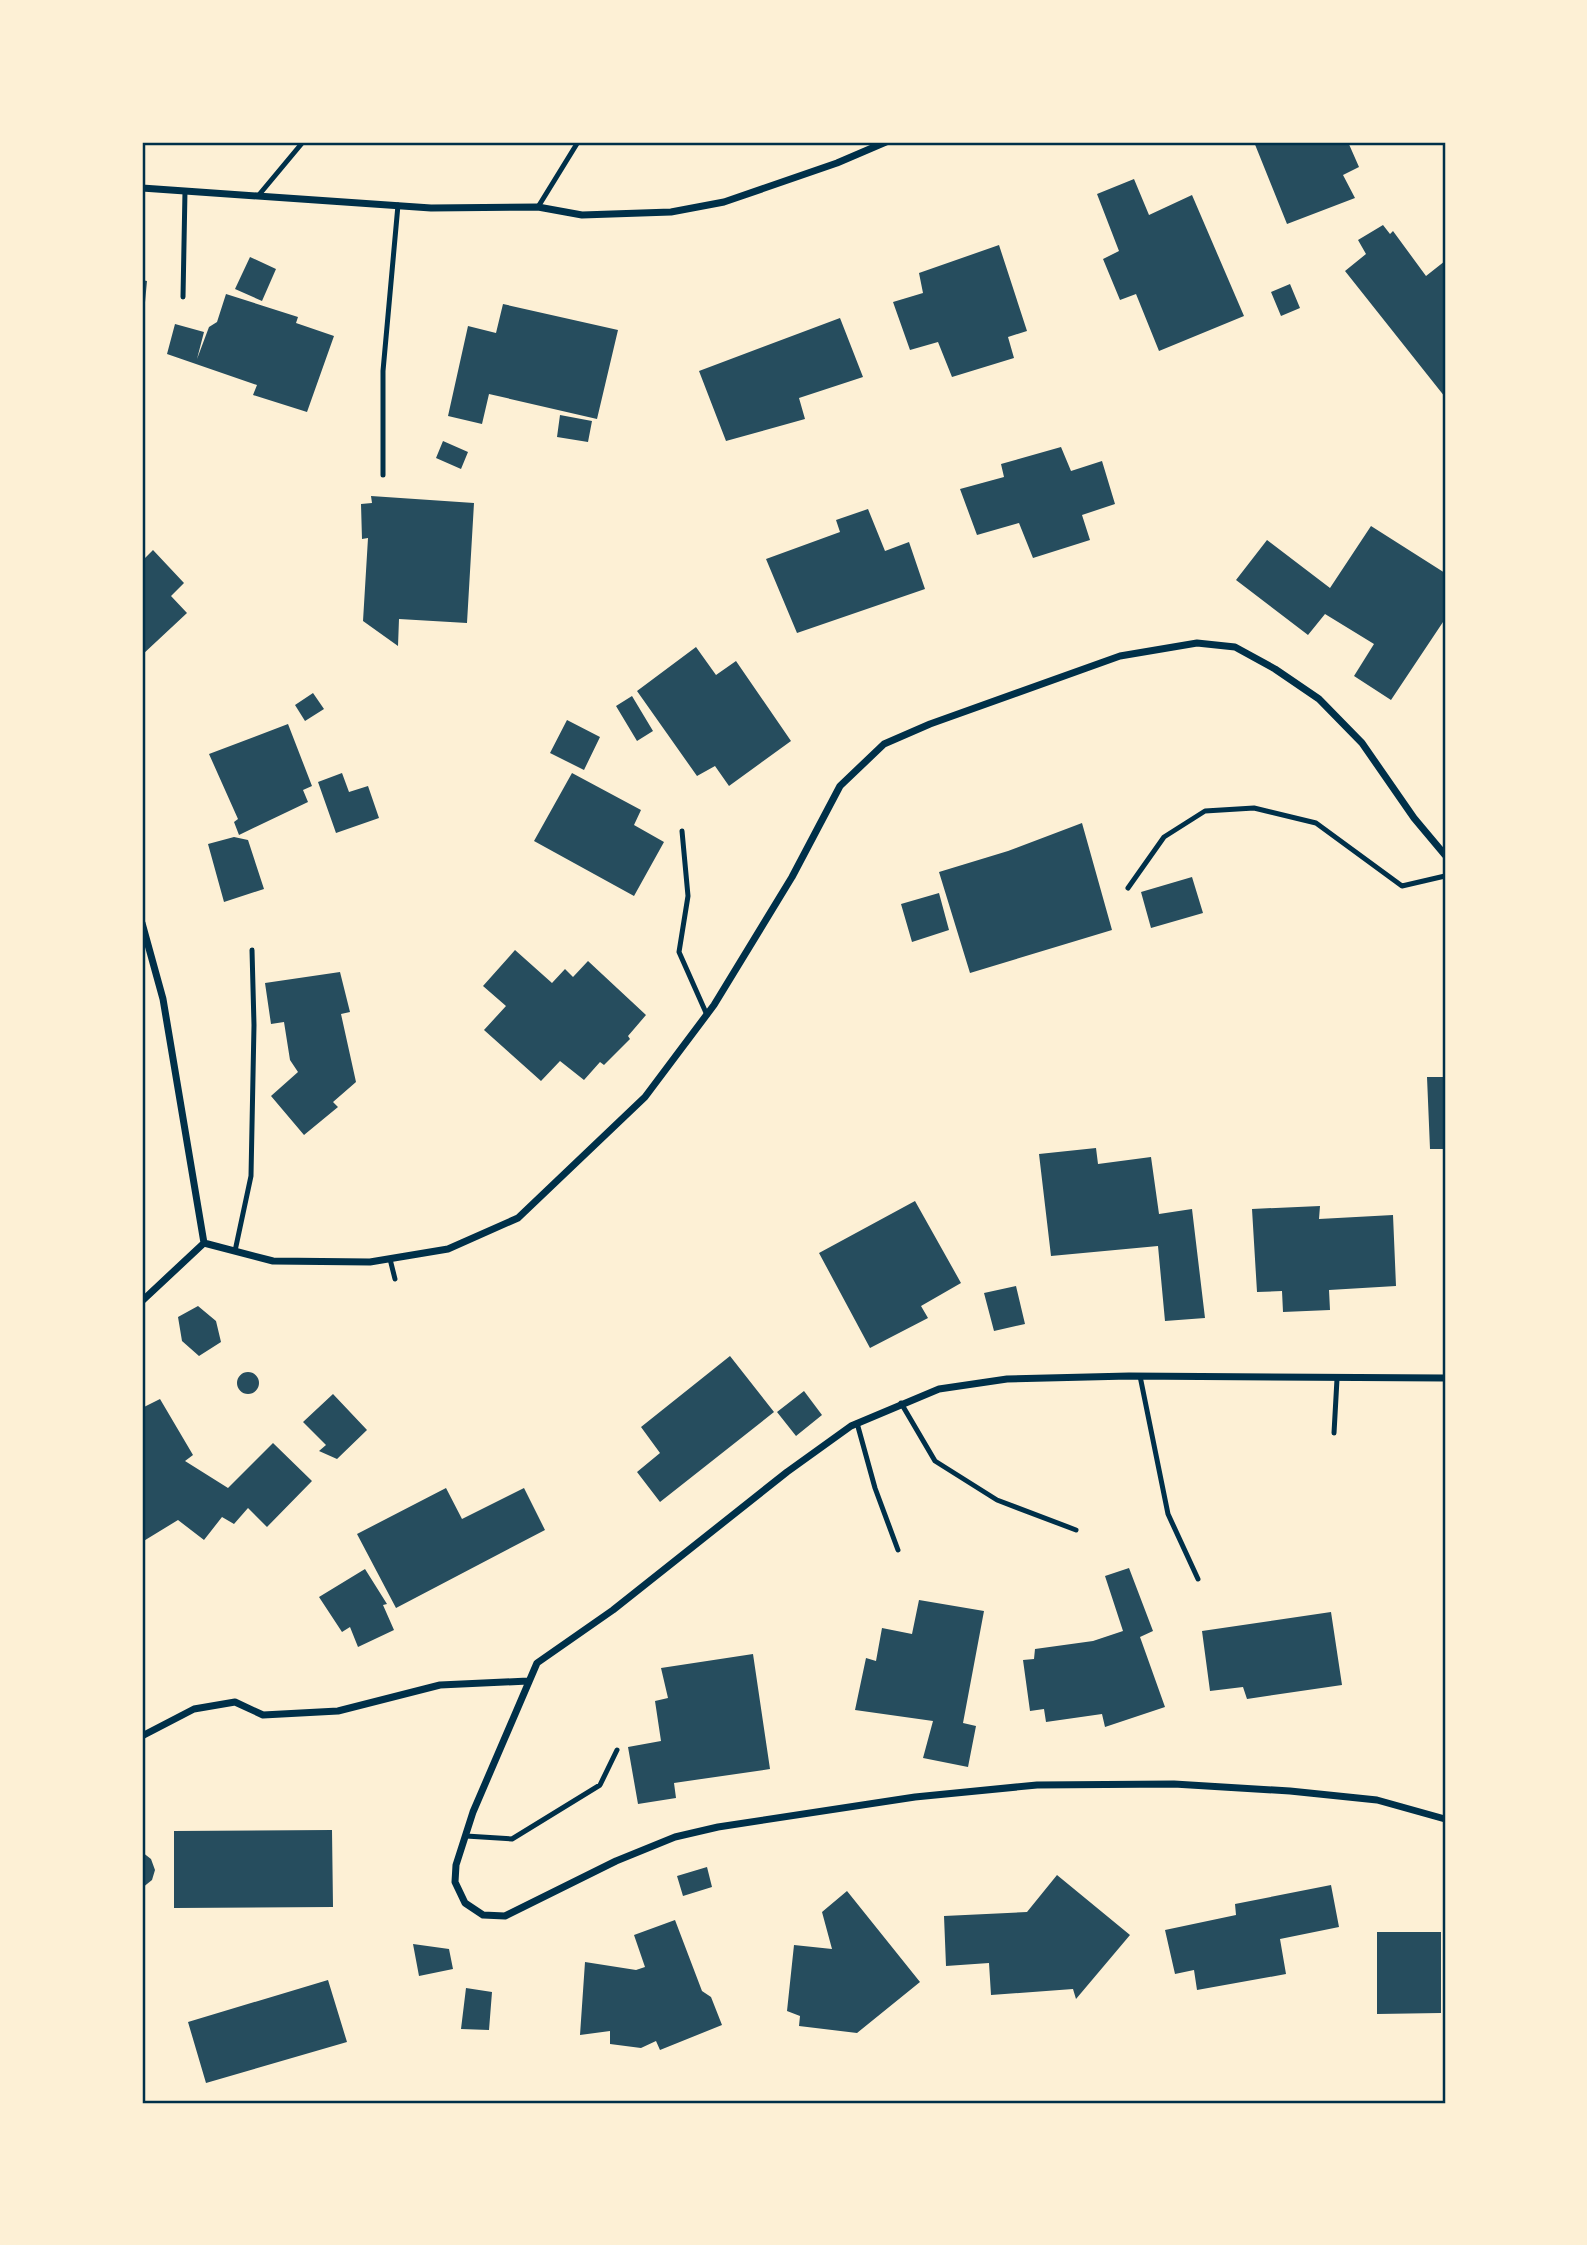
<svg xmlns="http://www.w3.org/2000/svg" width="1587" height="2245" font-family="Arial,sans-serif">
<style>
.building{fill:#264d5e}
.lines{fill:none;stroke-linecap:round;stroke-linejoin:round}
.service{stroke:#003049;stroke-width:5}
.minor{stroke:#003049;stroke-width:7}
.neatline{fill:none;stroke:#003049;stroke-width:2.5}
</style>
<rect width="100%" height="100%" fill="#fdf0d5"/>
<!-- building -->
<path class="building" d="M 1254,142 L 1348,142 L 1359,167 L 1343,175 L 1355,198 L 1287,224 Z
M 1134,179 L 1149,215 L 1192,195 L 1244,316 L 1159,351 L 1136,294 L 1120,300 L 1103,259 L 1119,251 L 1097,194 Z
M 1383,225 L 1390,234 L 1393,231 L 1426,276 L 1445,261 L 1445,397 L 1345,271 L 1366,254 L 1358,240 Z
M 999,245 L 1027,331 L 1008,337 L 1014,358 L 952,377 L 938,342 L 910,350 L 893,302 L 923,293 L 919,273 Z
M 250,257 L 276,269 L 262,301 L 235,289 Z
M 142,280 L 147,281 L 144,313 L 142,312 Z
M 1290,284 L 1300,308 L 1281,316 L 1271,292 Z
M 226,294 L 298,317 L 296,323 L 334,336 L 307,412 L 253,395 L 257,385 L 167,354 L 175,324 L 204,332 L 197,359 L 209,327 L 217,322 Z
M 503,304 L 618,330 L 597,419 L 489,394 L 482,424 L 448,416 L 468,326 L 496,333 Z
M 840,318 L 863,377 L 799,398 L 805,419 L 726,441 L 699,371 Z
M 560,415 L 592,421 L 588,442 L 557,437 Z
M 443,441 L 468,452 L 461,469 L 436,458 Z
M 1061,447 L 1071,471 L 1102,461 L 1115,504 L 1082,515 L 1090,540 L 1033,558 L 1019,523 L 977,535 L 960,489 L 1004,477 L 1001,464 Z
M 371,496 L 474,503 L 467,623 L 399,619 L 398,646 L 363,621 L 368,538 L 362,539 L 361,504 L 372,503 Z
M 868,509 L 885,551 L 909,542 L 925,589 L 797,633 L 766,559 L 840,532 L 836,520 Z
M 1371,526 L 1445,573 L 1445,619 L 1391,700 L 1354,676 L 1374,644 L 1325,614 L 1308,635 L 1236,580 L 1267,540 L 1330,588 Z
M 153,550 L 184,583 L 171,596 L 187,613 L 142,655 L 142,561 Z
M 696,647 L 716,675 L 736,661 L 791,741 L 729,786 L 715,766 L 697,776 L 637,691 Z
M 313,693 L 324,709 L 305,721 L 295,705 Z
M 632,696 L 653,731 L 637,741 L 616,706 Z
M 567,720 L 600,737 L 584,770 L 550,753 Z
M 288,724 L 312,786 L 303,790 L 308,802 L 239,835 L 234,822 L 238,819 L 209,754 Z
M 342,773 L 349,792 L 368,786 L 379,818 L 336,833 L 318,782 Z
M 572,773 L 641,810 L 634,825 L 664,842 L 634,896 L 534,841 Z
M 1082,823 L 1112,930 L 970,973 L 939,872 L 1008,851 Z
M 234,837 L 248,840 L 264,889 L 224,902 L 208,844 Z
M 1192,877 L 1203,913 L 1151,928 L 1141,892 Z
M 939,893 L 949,930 L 912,942 L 901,904 Z
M 515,950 L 552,983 L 565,969 L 573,977 L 588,961 L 646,1015 L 628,1036 L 630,1039 L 604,1065 L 600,1062 L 584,1080 L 560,1061 L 541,1081 L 484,1030 L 506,1006 L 483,986 Z
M 340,972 L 350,1012 L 341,1014 L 356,1082 L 333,1102 L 338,1107 L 304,1135 L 271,1096 L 298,1072 L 290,1060 L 284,1022 L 271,1024 L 265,983 Z
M 1427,1077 L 1445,1077 L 1445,1149 L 1430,1149 Z
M 1096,1148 L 1098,1164 L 1151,1157 L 1159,1214 L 1192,1209 L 1205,1318 L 1165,1321 L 1158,1246 L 1051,1256 L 1039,1154 Z
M 915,1201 L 961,1283 L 921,1306 L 928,1318 L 870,1348 L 819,1253 Z
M 1320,1206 L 1319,1219 L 1393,1215 L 1396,1286 L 1329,1290 L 1330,1310 L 1283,1312 L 1282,1291 L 1257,1292 L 1252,1209 Z
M 1016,1286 L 1025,1324 L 994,1331 L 984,1293 Z
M 198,1306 L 216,1321 L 221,1342 L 199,1356 L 182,1341 L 178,1317 Z
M 730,1356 L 774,1412 L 660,1502 L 637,1472 L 660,1453 L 641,1427 Z
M237 1383a11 11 0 1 1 22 0a11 11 0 1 1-22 0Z
M 804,1391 L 822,1415 L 796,1436 L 777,1412 Z
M 333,1394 L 367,1430 L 337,1459 L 319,1451 L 326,1445 L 303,1422 Z
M 160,1399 L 193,1455 L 185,1461 L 228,1488 L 273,1443 L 312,1481 L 267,1527 L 248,1508 L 234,1524 L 222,1517 L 204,1540 L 178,1520 L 142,1542 L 142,1408 Z
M 446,1488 L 462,1519 L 524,1488 L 545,1530 L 396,1608 L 357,1534 Z
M 1129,1568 L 1153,1631 L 1140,1637 L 1165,1707 L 1105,1727 L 1102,1714 L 1046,1722 L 1044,1709 L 1030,1711 L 1023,1660 L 1034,1659 L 1035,1649 L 1093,1641 L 1123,1631 L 1105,1576 Z
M 365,1569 L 387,1604 L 383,1605 L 394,1630 L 358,1647 L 350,1627 L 342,1632 L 319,1597 Z
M 919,1600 L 984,1611 L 963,1723 L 976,1726 L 968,1767 L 923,1758 L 933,1721 L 855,1710 L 866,1658 L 876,1661 L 882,1628 L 912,1634 Z
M 1331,1612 L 1342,1685 L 1247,1699 L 1243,1687 L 1210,1691 L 1202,1631 Z
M 753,1654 L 770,1769 L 674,1783 L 676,1798 L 638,1804 L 628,1747 L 661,1741 L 655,1701 L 668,1698 L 661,1668 Z
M 332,1830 L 333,1907 L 174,1908 L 174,1831 Z
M 142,1852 L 151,1859 L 155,1870 L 152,1880 L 142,1888 Z
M 707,1867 L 712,1887 L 683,1896 L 677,1876 Z
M 1057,1875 L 1130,1935 L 1076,1999 L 1073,1989 L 991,1995 L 989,1963 L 946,1966 L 944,1916 L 1027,1912 Z
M 1331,1885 L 1339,1927 L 1280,1939 L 1286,1974 L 1197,1990 L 1194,1970 L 1175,1974 L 1165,1930 L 1236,1915 L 1235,1904 Z
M 847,1891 L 920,1982 L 857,2033 L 799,2026 L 800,2016 L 787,2011 L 794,1945 L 832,1949 L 822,1912 Z
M 675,1920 L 702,1991 L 711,1997 L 722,2025 L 660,2050 L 656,2041 L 641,2048 L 610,2044 L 610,2031 L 580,2035 L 585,1962 L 636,1970 L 645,1967 L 634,1935 Z
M 1377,1932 L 1441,1932 L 1441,2013 L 1377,2014 Z
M 413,1944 L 449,1949 L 453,1969 L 419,1976 Z
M 328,1980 L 347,2042 L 206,2083 L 188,2022 Z
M 466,1988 L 492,1992 L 489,2030 L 461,2029 Z"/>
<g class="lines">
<!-- service -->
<path class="service" d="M 258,196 L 303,142
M 538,207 L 578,142
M 183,297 L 185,191
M 383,475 L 383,371 L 398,205
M 682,831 L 688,896 L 679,952 L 707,1015
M 1128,888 L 1164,837 L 1205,811 L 1254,808 L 1316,823 L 1402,886 L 1445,876
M 235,1251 L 251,1176 L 254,1025 L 252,950
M 390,1259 L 395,1279
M 1140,1376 L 1168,1514 L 1198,1579
M 901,1403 L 935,1461 L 997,1500 L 1076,1530
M 857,1423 L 875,1488 L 898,1550
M 1334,1433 L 1337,1379
M 466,1836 L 512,1839 L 600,1785 L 617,1750"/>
<!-- minor -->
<path class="minor" d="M 142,188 L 431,208 L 538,207 L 582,215 L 671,212 L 724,202 L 837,163 L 886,142
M 142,923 L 163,999 L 204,1243
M 204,1243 L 273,1261 L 370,1262 L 448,1249 L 518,1218 L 645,1097 L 714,1005 L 792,877 L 840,786 L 884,744 L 930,724 L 1120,656 L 1197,643 L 1235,647 L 1275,669 L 1319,699 L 1362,743 L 1414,818 L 1445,855
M 142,1301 L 204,1243
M 1445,1378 L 1129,1376 L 1007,1379 L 939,1389 L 851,1426 L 787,1472 L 613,1610 L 537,1663 L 473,1812 L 456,1865 L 455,1882 L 465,1903 L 483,1915 L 505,1916 L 616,1861 L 675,1837 L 718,1827 L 915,1797 L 1037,1785 L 1174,1784 L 1290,1791 L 1377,1800 L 1445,1819
M 142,1736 L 194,1709 L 235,1702 L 263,1715 L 338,1711 L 440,1685 L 528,1681"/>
</g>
<!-- border -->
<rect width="1587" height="2245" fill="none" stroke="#fdf0d5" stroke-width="287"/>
<rect x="144" y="144" width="1300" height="1958" class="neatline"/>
</svg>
